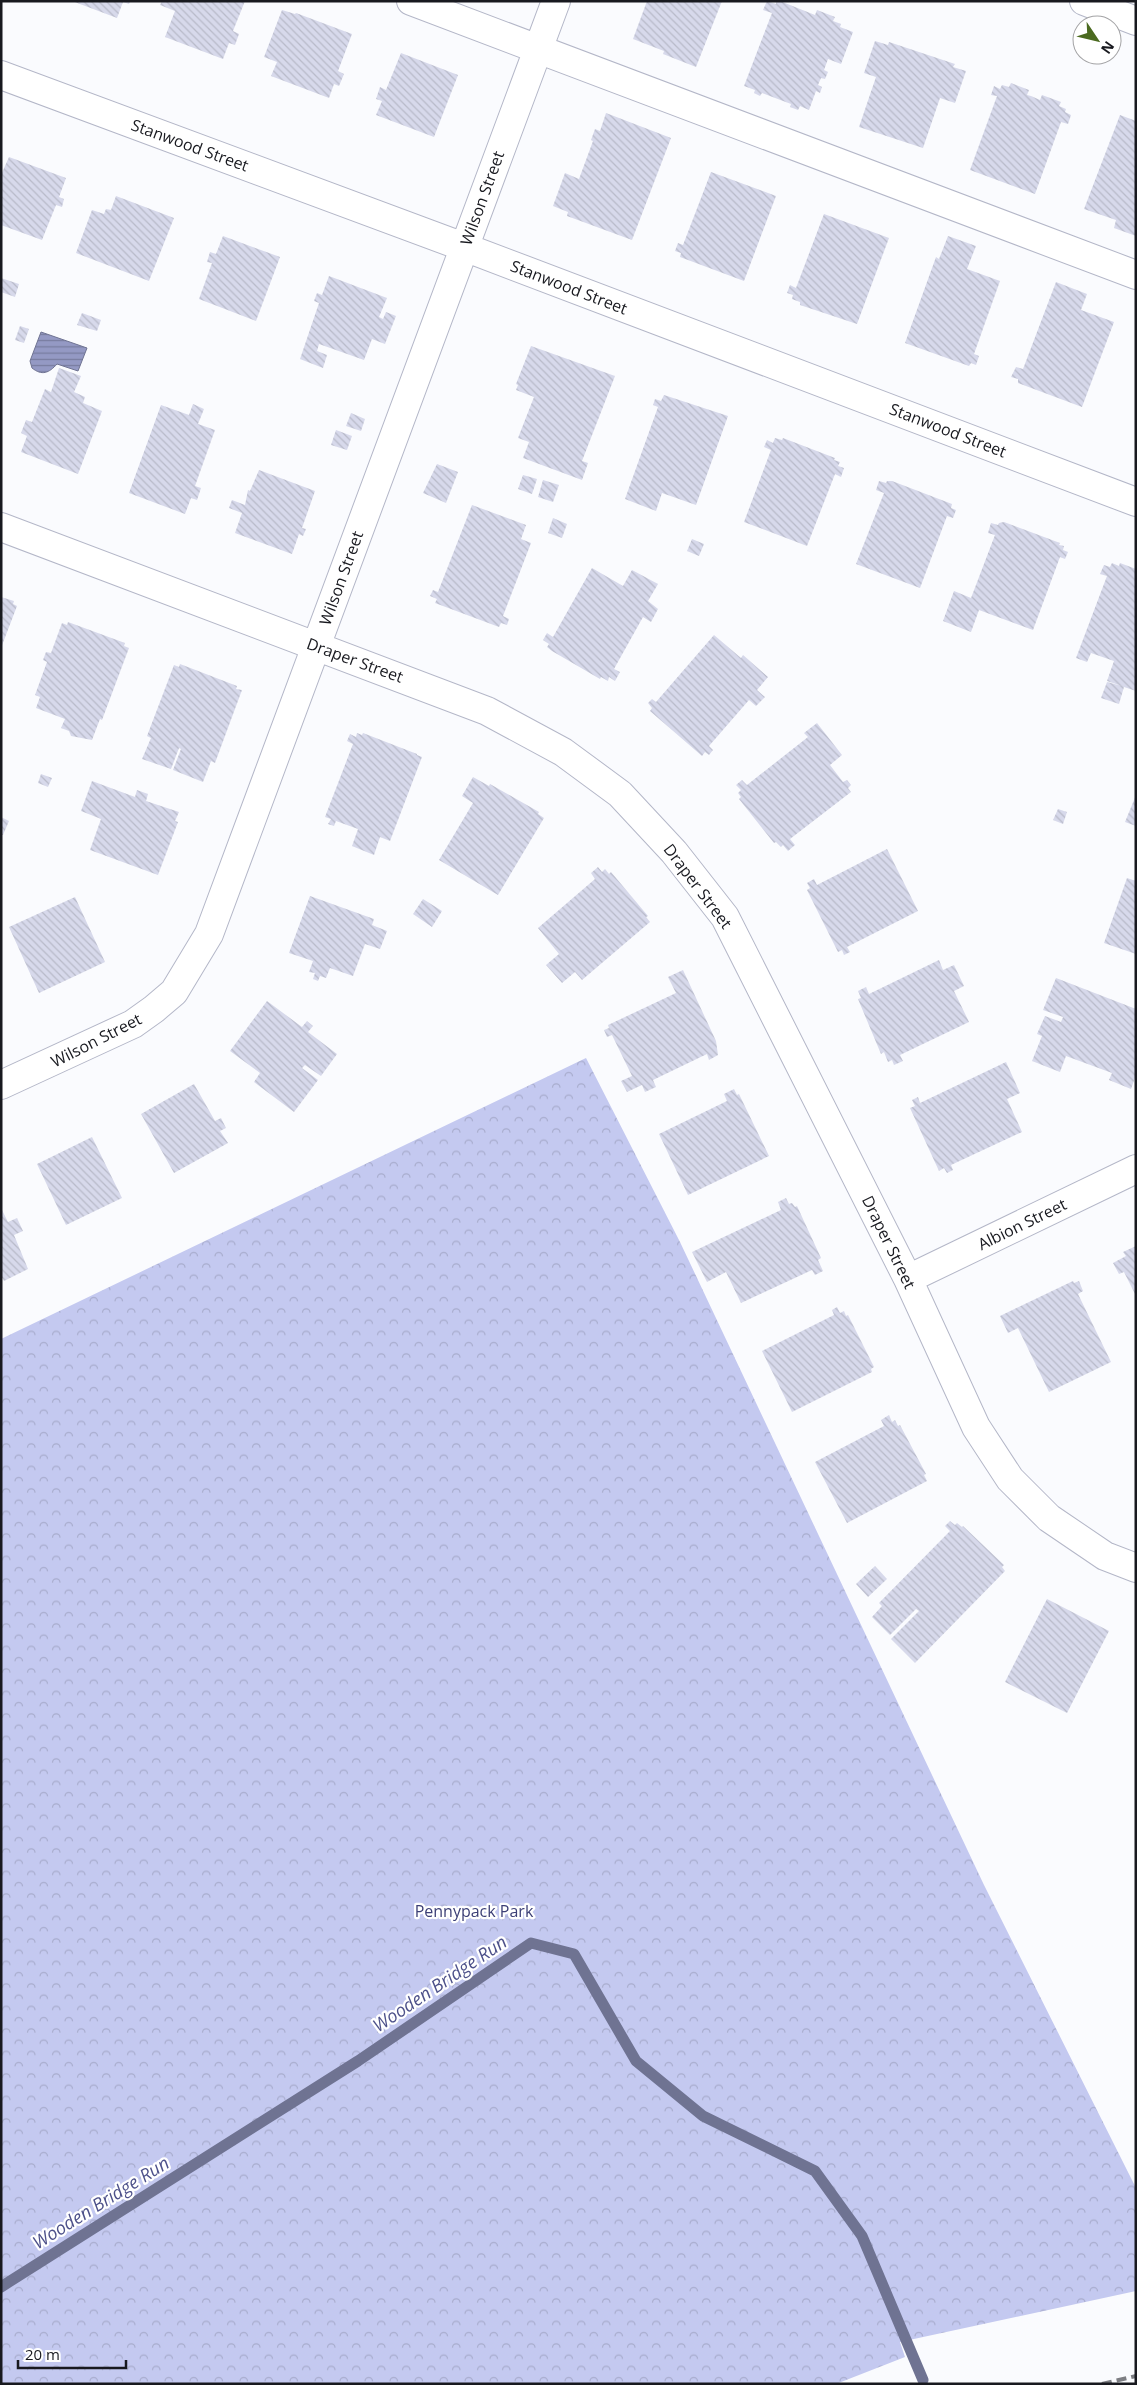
<svg xmlns="http://www.w3.org/2000/svg" width="1137" height="2385" font-family="'Open Sans',sans-serif">
<style>
.park{fill:url(#park-crowns)}
.water{fill:url(#water-rules);stroke:#6f7392}
.lines{fill:none;stroke-linecap:round;stroke-linejoin:round}
.stream{stroke:#6f7392;stroke-width:11}
.building{fill:url(#building-back-hatch)}
.minor-casing{stroke:#b4b7c8;stroke-width:30}
.minor{stroke:#fff;stroke-width:28}
.rail{stroke:#7d7e83;stroke-width:4;stroke-dasharray:10 5;stroke-linecap:butt}
.labels{text-anchor:middle;stroke-width:4.5;stroke-linejoin:round;paint-order:stroke}
.street-label{font-size:16px;fill:#18191f;stroke:#fff}
.park-label{font-size:16px;fill:#3c3f76;stroke:#fff}
.water-label{font-size:18px;font-style:italic;fill:#4d518a;stroke:#fff}
</style>
<defs>
<pattern id="park-crowns" width="20" height="18" patternUnits="userSpaceOnUse" patternTransform="scale(1.25)"><rect width="20" height="18" fill="#c4c9f0"/><path d="M2 6a3 3 0 1 1 6 0M12 15a3 3 0 1 1 6 0" fill="none" stroke="#a8accd"/></pattern>
<pattern id="water-rules" width="6" height="5" patternUnits="userSpaceOnUse" patternTransform="scale(1.25)"><rect width="6" height="5" fill="#9499c4"/><path d="M0 2.5h6" fill="none" stroke="#787c9f"/></pattern>
<pattern id="building-back-hatch" width="6" height="6" patternUnits="userSpaceOnUse" patternTransform="scale(1.25)"><rect width="6" height="6" fill="#d7d9eb"/><path d="M-1 5l2 2M0 0l6 6M5-1l2 2" fill="none" stroke="#b8bac9"/></pattern>
</defs>
<rect width="100%" height="100%" fill="#fafbfe"/>
<!-- park -->
<path class="park" d="M 586,1058 L 680,1242 L 984,1885 L 1136,2188 L 1136,2291 L 900,2342 L 905,2357 L 836,2384 L 1,2384 L 1,1339 Z"/>
<!-- water -->
<path class="water" d="M 41,332 L 87,348 L 78,371 L 57,364 C 49,373 42,376 32,368 L 30,361 Z"/>
<g class="lines">
<!-- stream -->
<path class="stream" d="M 1,2287 L 358,2061 L 531,1943 L 574,1954 L 636,2061 L 703,2116 L 815,2171 L 862,2236 L 923,2380"/>
</g>
<!-- building -->
<path class="building" d="M 72,1 L 130,1 L 129,4 L 123,2 L 117,18 Z
M 162,1 L 245,1 L 233,31 L 239,34 L 235,45 L 229,43 L 223,59 L 165,37 L 175,11 L 160,5 Z
M 647,1 L 722,1 L 696,67 L 663,54 L 664,51 L 633,39 Z
M 767,1 L 776,4 L 776,1 L 780,1 L 815,15 L 817,10 L 835,17 L 833,21 L 841,24 L 840,27 L 853,32 L 841,64 L 828,59 L 824,70 L 828,72 L 825,79 L 821,78 L 818,85 L 822,87 L 820,93 L 816,91 L 809,110 L 800,106 L 798,110 L 790,107 L 791,104 L 762,93 L 760,96 L 754,93 L 755,90 L 744,86 L 772,13 L 763,10 Z
M 282,10 L 295,14 L 296,13 L 352,34 L 338,71 L 344,74 L 339,86 L 334,84 L 329,98 L 271,76 L 277,62 L 264,57 Z
M 875,41 L 888,45 L 889,42 L 955,64 L 953,67 L 966,71 L 955,103 L 940,98 L 923,148 L 859,127 L 876,77 L 864,73 Z
M 401,53 L 458,75 L 434,137 L 376,115 L 382,101 L 376,99 L 380,87 L 386,90 Z
M 1011,83 L 1029,90 L 1027,95 L 1031,96 L 1040,100 L 1042,95 L 1061,102 L 1059,106 L 1066,109 L 1065,112 L 1071,115 L 1068,124 L 1061,122 L 1035,194 L 970,170 L 997,96 L 991,95 L 994,86 L 1000,89 L 1002,85 L 1009,87 Z
M 606,113 L 671,138 L 632,240 L 567,216 L 568,212 L 553,206 L 565,173 L 579,179 L 593,141 L 591,140 L 595,129 L 600,131 Z
M 1120,115 L 1136,121 L 1136,236 L 1114,228 L 1116,220 L 1084,209 Z
M 9,157 L 66,178 L 59,197 L 64,199 L 62,207 L 56,205 L 42,240 L 1,225 L 1,175 Z
M 711,172 L 776,196 L 744,281 L 680,257 L 681,253 L 675,251 L 678,243 L 683,245 Z
M 116,196 L 174,218 L 149,281 L 76,253 L 92,210 L 104,214 L 106,209 L 111,210 Z
M 824,214 L 889,238 L 857,324 L 800,305 L 800,302 L 792,299 L 793,295 L 787,293 L 790,285 L 796,288 Z
M 223,236 L 280,257 L 256,321 L 199,299 L 212,263 L 207,262 L 210,252 L 216,254 Z
M 948,236 L 976,246 L 967,269 L 1000,281 L 974,354 L 979,356 L 976,365 L 971,363 L 969,366 L 905,343 L 936,257 L 939,259 Z
M 329,276 L 387,298 L 379,317 L 383,319 L 386,312 L 396,316 L 385,344 L 372,339 L 364,360 L 319,344 L 317,351 L 327,355 L 323,368 L 300,359 L 319,303 L 314,301 L 317,293 L 322,295 Z
M 1,278 L 19,284 L 15,297 L 1,292 Z
M 1056,282 L 1087,294 L 1081,310 L 1114,322 L 1082,407 L 1018,383 L 1018,379 L 1011,377 L 1016,367 L 1023,369 Z
M 82,313 L 101,320 L 97,331 L 77,325 Z
M 20,326 L 29,329 L 24,343 L 15,340 Z
M 531,346 L 615,376 L 582,461 L 588,463 L 582,480 L 523,458 L 529,442 L 518,438 L 534,397 L 516,390 L 518,385 L 516,384 Z
M 59,368 L 81,376 L 74,392 L 85,397 L 83,403 L 102,411 L 78,474 L 21,452 L 27,436 L 21,433 L 26,420 L 32,422 L 45,389 L 51,392 Z
M 664,395 L 728,416 L 696,505 L 662,493 L 656,511 L 625,499 L 658,407 L 653,405 L 655,399 L 661,401 Z
M 193,404 L 204,409 L 198,424 L 215,430 L 195,486 L 201,488 L 197,500 L 191,498 L 185,514 L 129,493 L 161,405 L 189,415 Z
M 351,413 L 365,419 L 361,431 L 346,426 Z
M 336,430 L 352,436 L 347,450 L 331,445 Z
M 775,438 L 782,440 L 783,438 L 835,458 L 834,460 L 840,462 L 838,466 L 844,468 L 841,477 L 835,474 L 807,546 L 744,522 L 771,450 L 764,447 L 767,440 L 773,443 Z
M 437,464 L 458,472 L 446,503 L 423,493 Z
M 259,470 L 315,491 L 302,528 L 306,529 L 303,536 L 299,534 L 292,554 L 235,533 L 242,513 L 229,508 L 232,500 L 245,505 L 248,490 L 250,491 Z
M 523,475 L 537,479 L 532,494 L 518,489 Z
M 543,480 L 559,485 L 553,502 L 538,497 Z
M 879,481 L 886,483 L 887,481 L 892,481 L 952,504 L 951,508 L 956,510 L 953,518 L 947,516 L 920,588 L 856,564 L 884,493 L 876,490 Z
M 472,505 L 526,525 L 521,539 L 531,543 L 503,616 L 509,619 L 507,625 L 501,623 L 499,627 L 435,603 L 437,599 L 430,596 L 433,590 L 438,592 Z
M 553,518 L 567,524 L 562,538 L 548,533 Z
M 1004,522 L 1060,543 L 1059,545 L 1064,546 L 1063,550 L 1068,552 L 1065,559 L 1060,557 L 1033,630 L 979,610 L 971,632 L 943,621 L 954,591 L 971,598 L 995,535 L 988,533 L 991,523 L 998,525 L 999,523 Z
M 692,539 L 704,544 L 699,556 L 687,551 Z
M 1112,563 L 1119,566 L 1120,563 L 1136,569 L 1136,691 L 1124,687 L 1119,704 L 1101,698 L 1107,682 L 1122,686 L 1107,681 L 1114,661 L 1091,653 L 1087,662 L 1076,658 L 1107,576 L 1100,574 L 1104,565 L 1110,567 Z
M 592,568 L 623,586 L 632,570 L 658,584 L 648,601 L 658,609 L 651,622 L 643,617 L 614,669 L 620,672 L 615,681 L 609,677 L 608,681 L 601,677 L 600,679 L 552,651 L 547,647 L 549,644 L 543,640 L 547,633 L 553,637 Z
M 1,597 L 14,601 L 13,604 L 17,606 L 1,648 Z
M 68,622 L 125,643 L 124,646 L 129,648 L 102,720 L 100,719 L 92,740 L 71,736 L 69,731 L 61,728 L 65,719 L 36,708 L 40,697 L 35,695 L 47,662 L 43,660 L 46,652 L 51,653 L 62,623 L 67,625 Z
M 714,635 L 741,658 L 743,655 L 768,677 L 757,690 L 765,697 L 756,706 L 749,700 L 709,746 L 713,750 L 709,755 L 705,752 L 702,756 L 650,711 L 652,708 L 648,703 L 652,699 L 656,702 Z
M 180,664 L 237,686 L 236,689 L 242,690 L 215,763 L 211,761 L 203,782 L 173,770 L 181,749 L 179,748 L 171,769 L 142,759 L 151,738 L 147,736 L 174,665 L 179,667 Z
M 817,723 L 842,755 L 830,765 L 843,782 L 847,780 L 851,785 L 848,788 L 851,792 L 790,839 L 795,845 L 788,851 L 783,845 L 781,847 L 776,842 L 774,843 L 739,799 L 741,797 L 738,793 L 741,790 L 736,785 L 742,780 L 747,785 L 808,737 L 804,733 Z
M 357,733 L 362,735 L 363,733 L 417,754 L 417,755 L 422,757 L 390,841 L 380,837 L 374,855 L 352,846 L 358,829 L 336,821 L 334,826 L 328,824 L 331,819 L 325,817 L 353,744 L 347,741 L 350,734 L 356,737 Z
M 41,774 L 52,778 L 48,787 L 38,783 Z
M 473,777 L 489,786 L 490,784 L 539,812 L 538,814 L 544,818 L 498,895 L 439,860 L 473,803 L 462,796 Z
M 92,781 L 135,797 L 137,790 L 148,794 L 146,801 L 179,812 L 175,821 L 178,822 L 158,875 L 90,850 L 101,819 L 81,811 Z
M 1136,795 L 1136,826 L 1125,822 Z
M 1058,809 L 1067,812 L 1063,824 L 1053,820 Z
M 1,817 L 9,821 L 3,835 L 1,835 Z
M 887,849 L 918,911 L 847,947 L 850,952 L 844,955 L 842,950 L 838,952 L 807,890 L 810,888 L 807,883 L 814,879 L 817,885 Z
M 598,867 L 602,872 L 605,869 L 609,874 L 611,872 L 648,916 L 646,917 L 650,922 L 582,980 L 575,972 L 562,983 L 546,965 L 559,954 L 538,928 L 595,879 L 591,873 Z
M 1127,878 L 1136,881 L 1136,954 L 1104,943 Z
M 310,896 L 374,919 L 372,925 L 387,931 L 380,949 L 365,944 L 353,976 L 330,968 L 326,978 L 320,976 L 318,981 L 313,979 L 315,973 L 309,972 L 313,961 L 289,953 Z
M 75,897 L 105,962 L 39,993 L 9,927 Z
M 423,899 L 442,911 L 432,927 L 413,914 Z
M 939,960 L 943,970 L 954,965 L 964,986 L 954,991 L 969,1022 L 900,1055 L 903,1061 L 894,1065 L 892,1060 L 888,1062 L 884,1052 L 881,1054 L 858,999 L 861,998 L 858,991 L 866,987 L 869,994 Z
M 683,970 L 716,1041 L 718,1055 L 709,1060 L 707,1054 L 653,1080 L 656,1087 L 645,1092 L 642,1085 L 627,1092 L 621,1081 L 632,1076 L 612,1035 L 607,1037 L 604,1030 L 609,1028 L 608,1025 L 676,993 L 668,977 Z
M 1056,978 L 1136,1009 L 1136,1075 L 1131,1089 L 1109,1080 L 1112,1073 L 1066,1056 L 1060,1072 L 1032,1061 L 1042,1036 L 1037,1034 L 1045,1016 L 1061,1022 L 1063,1017 L 1043,1010 Z
M 267,1001 L 302,1027 L 307,1021 L 313,1026 L 308,1032 L 337,1054 L 321,1076 L 305,1065 L 302,1068 L 318,1080 L 294,1112 L 254,1082 L 260,1073 L 230,1051 Z
M 1006,1062 L 1020,1093 L 1007,1099 L 1022,1132 L 951,1165 L 953,1170 L 947,1173 L 944,1168 L 939,1171 L 910,1108 L 915,1106 L 912,1100 L 918,1097 L 920,1103 Z
M 194,1084 L 215,1121 L 221,1118 L 226,1128 L 220,1131 L 228,1143 L 174,1173 L 141,1114 Z
M 734,1089 L 737,1095 L 739,1094 L 769,1156 L 688,1195 L 659,1134 L 727,1101 L 724,1094 Z
M 92,1137 L 122,1198 L 66,1225 L 37,1164 Z
M 786,1198 L 789,1204 L 792,1203 L 795,1207 L 797,1206 L 821,1258 L 818,1260 L 823,1271 L 815,1275 L 812,1270 L 741,1303 L 726,1272 L 707,1282 L 692,1252 L 781,1210 L 778,1202 Z
M 1,1208 L 8,1222 L 17,1218 L 23,1231 L 14,1235 L 28,1269 L 4,1281 L 1,1276 Z
M 1136,1246 L 1136,1296 L 1124,1272 L 1119,1274 L 1113,1263 L 1126,1256 L 1123,1252 Z
M 1073,1281 L 1074,1283 L 1079,1281 L 1083,1291 L 1078,1294 L 1111,1362 L 1049,1392 L 1018,1328 L 1008,1333 L 1000,1316 Z
M 837,1307 L 840,1313 L 844,1311 L 846,1316 L 848,1315 L 874,1367 L 871,1369 L 872,1372 L 792,1412 L 762,1351 L 834,1315 L 832,1310 Z
M 889,1415 L 892,1422 L 895,1420 L 898,1426 L 900,1425 L 926,1474 L 924,1475 L 927,1481 L 847,1523 L 815,1462 L 884,1426 L 881,1420 Z
M 950,1521 L 955,1525 L 957,1523 L 962,1527 L 963,1526 L 1004,1565 L 1002,1567 L 1005,1571 L 915,1663 L 891,1639 L 919,1611 L 916,1609 L 890,1635 L 872,1617 L 882,1606 L 879,1603 L 950,1531 L 945,1526 Z
M 875,1566 L 887,1579 L 868,1597 L 856,1584 Z
M 1047,1599 L 1109,1631 L 1067,1713 L 1005,1682 Z"/>
<g class="lines">
<defs>
<path id="minor" d="M 411,1 L 1136,275
M 1084,1 L 1136,21
M 1,75 L 464,247 L 1136,502
M 1,527 L 487,711 L 563,752 L 620,794 L 674,852 L 725,917 L 908,1279 L 976,1427 L 1010,1479 L 1049,1518 L 1105,1556 L 1136,1568
M 1,1085 L 133,1024 L 154,1009 L 174,992 L 209,934 L 556,1
M 908,1279 L 1136,1169"/>
</defs>
<!-- minor casing -->
<use href="#minor" class="minor-casing"/>
<!-- minor -->
<use href="#minor" class="minor"/>
<!-- rail -->
<path class="rail" d="M 1102,2384 L 1136,2376"/>
</g>
<g class="labels">
<!-- street labels -->
<g class="street-label">
<text transform="translate(190 145) rotate(20)" y="6">Stanwood Street</text>
<text transform="translate(482 198) rotate(-70)" y="6">Wilson Street</text>
<text transform="translate(569 287) rotate(21)" y="6">Stanwood Street</text>
<text transform="translate(948 430) rotate(21)" y="6">Stanwood Street</text>
<text transform="translate(341 578) rotate(-70)" y="6">Wilson Street</text>
<text transform="translate(355 660) rotate(20)" y="6">Draper Street</text>
<text transform="translate(698 886) rotate(53)" y="6">Draper Street</text>
<text transform="translate(96 1040) rotate(-27)" y="6">Wilson Street</text>
<text transform="translate(1022 1224) rotate(-26)" y="6">Albion Street</text>
<text transform="translate(889 1242) rotate(64)" y="6">Draper Street</text>
</g>
<!-- park labels -->
<g class="park-label">
<text x="474" y="1917">Pennypack Park</text>
</g>
<!-- water labels -->
<g class="water-label">
<text transform="translate(440 1984) rotate(-34)" y="6">Wooden Bridge Run</text>
<text transform="translate(101 2203) rotate(-32)" y="6">Wooden Bridge Run</text>
</g>
</g>
<!-- border -->
<rect width="1137" height="2385" fill="none" stroke="#18191f" stroke-width="5"/>
<!-- north arrow -->
<g transform="translate(1097 40) rotate(125)"><circle r="24" fill="#ffffff" stroke="#a3a3a5"/>
<path d="M0-4L9 19L0 12L-9 19Z" fill="#4b6a20"/>
<text y="-8" font-size="14" font-weight="bold" text-anchor="middle" fill="#18191f">N</text>
</g>
<!-- scale -->
<path d="M18 2360v8h108v-8" fill="none" stroke="#18191f" stroke-width="2.5"/>
<text x="25" y="2360" font-size="15" fill="#18191f" stroke="#ffffff" stroke-width="4" paint-order="stroke">20 m</text>
</svg>
